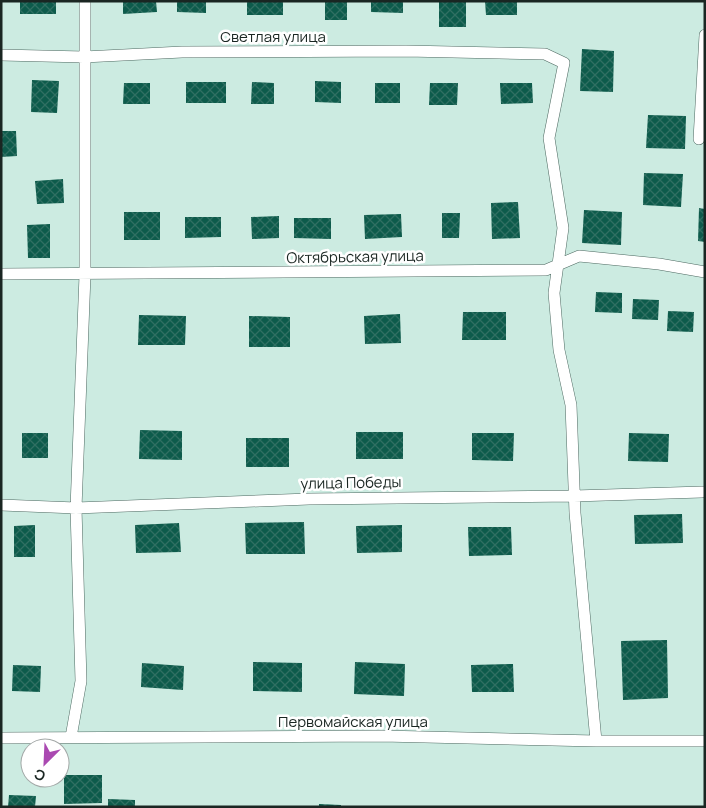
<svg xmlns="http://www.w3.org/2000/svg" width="706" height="808" font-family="Manrope,sans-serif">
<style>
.building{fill:url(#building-cross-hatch)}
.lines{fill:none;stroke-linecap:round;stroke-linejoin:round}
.minor-casing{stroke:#4d6961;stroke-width:12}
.minor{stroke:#fff;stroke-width:11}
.labels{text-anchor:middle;stroke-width:5;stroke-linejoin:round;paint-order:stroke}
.street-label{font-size:15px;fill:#1a2622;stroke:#fff}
</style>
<defs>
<pattern id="building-cross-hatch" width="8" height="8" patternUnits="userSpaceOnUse" patternTransform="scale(1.25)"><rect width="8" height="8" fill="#0d5b4b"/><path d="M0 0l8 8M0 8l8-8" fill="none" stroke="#306f62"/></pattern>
</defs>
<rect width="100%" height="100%" fill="#ccebe1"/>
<!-- building -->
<path class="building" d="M 20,1 L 56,1 L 56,14 L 20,14 Z
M 123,1 L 156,1 L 157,12 L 123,14 Z
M 177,1 L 206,1 L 206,13 L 177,12 Z
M 247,1 L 283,1 L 283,15 L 247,15 Z
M 325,1 L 347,1 L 347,20 L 325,20 Z
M 371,1 L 403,1 L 403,13 L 371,12 Z
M 439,1 L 466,1 L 466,27 L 439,27 Z
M 485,1 L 517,1 L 517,15 L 486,15 Z
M 582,49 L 614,51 L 613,92 L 580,91 Z
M 32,80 L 59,81 L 57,113 L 31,112 Z
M 315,81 L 341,82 L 341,103 L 315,102 Z
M 186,82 L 226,82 L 226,103 L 186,103 Z
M 252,82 L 274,83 L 274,104 L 251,104 Z
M 124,83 L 150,83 L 150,104 L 123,104 Z
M 375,83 L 400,83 L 400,103 L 375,103 Z
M 430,83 L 458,83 L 457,105 L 429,105 Z
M 500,83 L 532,83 L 533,103 L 501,104 Z
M 648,115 L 686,116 L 685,149 L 646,148 Z
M 1,131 L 16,131 L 17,156 L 1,157 Z
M 644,173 L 683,174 L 681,207 L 643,205 Z
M 63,179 L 64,203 L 37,204 L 35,181 Z
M 518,202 L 520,238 L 492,239 L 491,203 Z
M 699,208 L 705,209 L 705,242 L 698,241 Z
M 584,210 L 622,212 L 621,245 L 582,243 Z
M 124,212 L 160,212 L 160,240 L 124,240 Z
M 442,213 L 460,213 L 459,238 L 442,238 Z
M 401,214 L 402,237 L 365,239 L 364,215 Z
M 279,216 L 279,238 L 252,239 L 251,217 Z
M 185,217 L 221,217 L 221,237 L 185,238 Z
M 294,218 L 331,218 L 331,239 L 294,238 Z
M 50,224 L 50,258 L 28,258 L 27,225 Z
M 596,292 L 622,293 L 622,313 L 595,312 Z
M 633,299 L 659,300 L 658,320 L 632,319 Z
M 668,311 L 694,312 L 693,332 L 667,331 Z
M 463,312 L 506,312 L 506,340 L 462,340 Z
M 400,314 L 401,343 L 365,344 L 364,316 Z
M 139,315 L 186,316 L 185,345 L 138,345 Z
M 249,316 L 290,317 L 290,347 L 249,347 Z
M 140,430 L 182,431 L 182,460 L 139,459 Z
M 356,432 L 403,432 L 403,459 L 356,459 Z
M 22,433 L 48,433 L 48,458 L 22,458 Z
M 472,433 L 514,433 L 513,461 L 472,460 Z
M 629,433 L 669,434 L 668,462 L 628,461 Z
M 246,438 L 289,438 L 289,467 L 246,467 Z
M 682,514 L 683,543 L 635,544 L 634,515 Z
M 304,522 L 305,554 L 246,554 L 245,523 Z
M 179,523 L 181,552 L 136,553 L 135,525 Z
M 35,525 L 35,557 L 14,557 L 14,526 Z
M 402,525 L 402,552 L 357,553 L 356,526 Z
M 468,527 L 511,527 L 512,555 L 469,556 Z
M 667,640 L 668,698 L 623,700 L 621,641 Z
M 253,662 L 302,663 L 302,692 L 253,691 Z
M 355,662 L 405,664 L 404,696 L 354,694 Z
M 142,663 L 184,666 L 183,690 L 141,687 Z
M 513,664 L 514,692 L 472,692 L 471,665 Z
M 13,665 L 41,666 L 40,692 L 12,691 Z
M 64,775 L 102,775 L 102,803 L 64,804 Z
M 9,795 L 36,796 L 35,807 L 8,807 Z
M 108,799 L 135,800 L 135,807 L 108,807 Z
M 319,804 L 341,805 L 341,807 L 319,807 Z"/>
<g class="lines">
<defs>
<path id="minor" d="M 1,55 L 84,57 L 182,52 L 406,51 L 545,54 L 564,63 L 549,138 L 563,228 L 554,293 L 559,350 L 571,405 L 575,513 L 596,741
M 699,139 L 705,35
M 1,274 L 546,270 L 579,256 L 659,264 L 705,272
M 1,505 L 76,508 L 309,499 L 574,496 L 702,492
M 71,737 L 81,681 L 76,508 L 85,275 L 85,1
M 1,738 L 382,736 L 596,741 L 705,741"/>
</defs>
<!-- minor casing -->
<use href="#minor" class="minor-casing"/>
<!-- minor -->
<use href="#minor" class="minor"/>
</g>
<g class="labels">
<!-- street labels -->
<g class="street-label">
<text x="273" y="42">Светлая улица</text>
<text transform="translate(355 257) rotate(-1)" y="5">Октябрьская улица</text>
<text transform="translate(351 483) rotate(-1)" y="5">улица Победы</text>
<text x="353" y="727">Первомайская улица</text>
</g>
</g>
<!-- border -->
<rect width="706" height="808" fill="none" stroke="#1a2622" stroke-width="5"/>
<!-- north arrow -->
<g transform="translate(45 763) rotate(204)"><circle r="24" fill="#ffffff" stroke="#a3a8a7"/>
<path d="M0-4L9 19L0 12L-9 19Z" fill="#aa49b1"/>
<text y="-8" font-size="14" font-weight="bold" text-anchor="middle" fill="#1a2622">С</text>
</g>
</svg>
